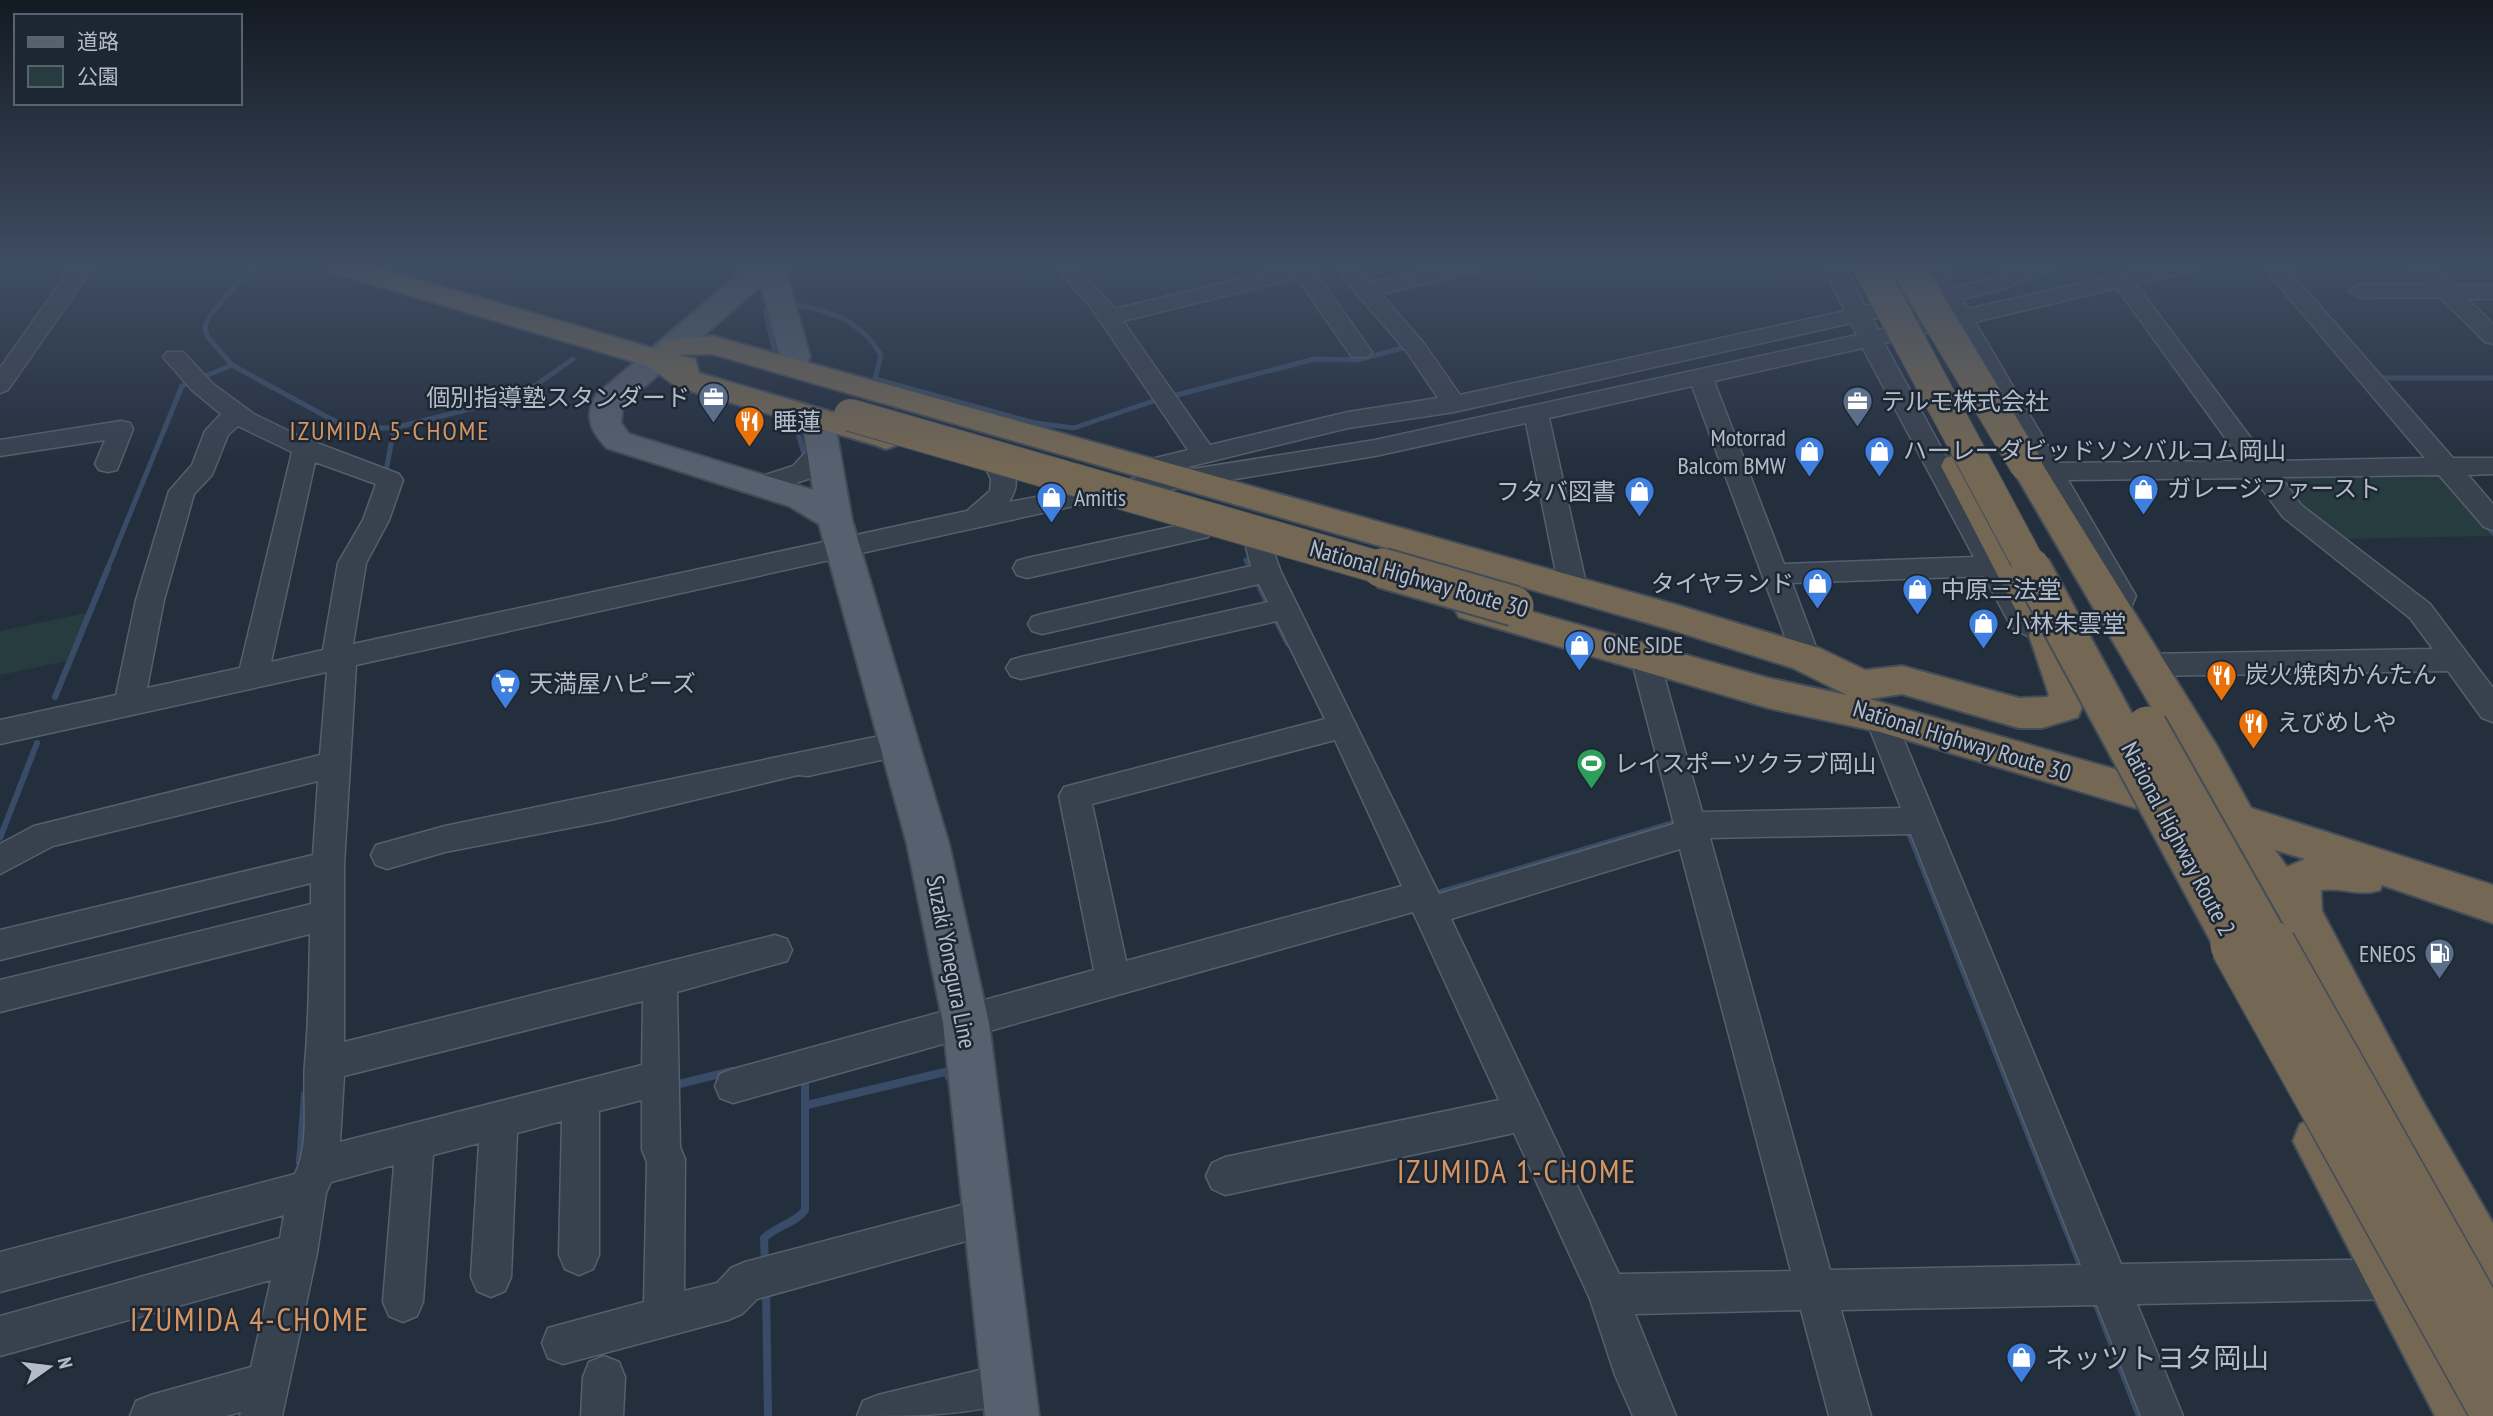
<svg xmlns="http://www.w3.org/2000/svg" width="2493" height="1416" font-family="'PT Sans Narrow','Noto Sans JP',sans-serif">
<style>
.green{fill:#263c3f}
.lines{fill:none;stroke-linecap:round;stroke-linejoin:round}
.stream-far2{stroke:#394c67;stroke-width:5}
.stream-far1{stroke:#394c67;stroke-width:6}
.stream{stroke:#394c67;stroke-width:8}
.minor-casing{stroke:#565f6c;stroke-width:3}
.major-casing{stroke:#414a57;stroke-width:4}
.highway-casing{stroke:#434c59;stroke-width:4}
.minor{fill:#38414e;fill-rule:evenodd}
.major{fill:#56606e;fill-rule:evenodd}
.highway{fill:#746855;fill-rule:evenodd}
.highway-bridge-far2-casing{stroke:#434c59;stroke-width:34;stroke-linecap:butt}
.highway-bridge-far1-casing{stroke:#434c59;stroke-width:43;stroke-linecap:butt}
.highway-bridge-casing{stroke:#434c59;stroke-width:52;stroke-linecap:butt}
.highway-bridge-far2{stroke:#746855;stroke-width:32}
.highway-bridge-far1{stroke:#746855;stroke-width:39}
.highway-bridge{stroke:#746855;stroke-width:49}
.labels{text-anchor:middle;stroke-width:5;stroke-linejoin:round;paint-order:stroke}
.poi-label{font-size:24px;fill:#b4bcc9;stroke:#1d2633;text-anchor:start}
.street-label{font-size:24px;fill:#b4bcc9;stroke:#1d2633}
.neighbourhood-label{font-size:26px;letter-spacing:2px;fill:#d59563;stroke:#1d2633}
.near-poi-label{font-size:28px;fill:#b4bcc9;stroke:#1d2633;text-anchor:start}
.near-neighbourhood-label{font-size:32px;letter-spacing:2px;fill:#d59563;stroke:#1d2633}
</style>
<rect width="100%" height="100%" fill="#242f3e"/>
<!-- green -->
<path class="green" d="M 2278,266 L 2412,266 L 2416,271 L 2284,272 Z
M 2439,475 L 2492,536 L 2340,539 L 2300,510 L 2280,481 L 2283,477 Z
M 87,613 L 66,661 L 0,675 L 0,631 Z"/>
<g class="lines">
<!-- stream-far2 -->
<path class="stream-far2" d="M 253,266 L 210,315 L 205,327 L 207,336 L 232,365 L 327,417 L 349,428 L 394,428 L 510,399 L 526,392 L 573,359
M 1368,286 L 1366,284 L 1404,275
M 791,304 C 830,310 860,320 881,355 L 875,379 L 1035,423 L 1074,428 L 1159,399 L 1161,402
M 765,311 L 775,353
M 203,377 L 232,365
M 2376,378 L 2493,378
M 1169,393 L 1173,396 L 1314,359 L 1357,360 L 1407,347
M 796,426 L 804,454
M 385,477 L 394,428
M 2485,524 L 2493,533
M 1246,560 L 1251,570
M 107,570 L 182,386 L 188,383"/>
<!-- stream-far1 -->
<path class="stream-far1" d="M 1250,568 L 1288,644
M 55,697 L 108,568
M 1907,828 L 1954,947
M 0,838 L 37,743
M 1431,895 L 1677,822"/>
<!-- stream -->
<path class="stream" d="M 1954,945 L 2081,1265
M 671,1086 L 732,1071
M 807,1105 L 949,1071 L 949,1077
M 300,1162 L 305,1095
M 765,1264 L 764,1238 C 778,1225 796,1223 805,1210 L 805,1080
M 766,1288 L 768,1416
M 2096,1302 L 2140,1416"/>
<defs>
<path id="minor" d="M 72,266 L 94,266 L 8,390 L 0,393 L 0,368 Z
M 1053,266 L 1077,266 L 1115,309 L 1291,266 L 1311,266 L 1372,352 L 1368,357 L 1352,357 L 1297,278 L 1123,321 L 1210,445 L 1348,412 L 1438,398 L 1407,352 L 1333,266 L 1356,266 L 1371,283 L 1441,266 L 1481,266 L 1478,271 L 1381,294 L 1423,342 L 1460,395 L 1845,311 L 1823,266 L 1845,266 L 1865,306 L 1935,291 L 1921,266 L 1943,266 L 1955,287 L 1983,281 L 2021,266 L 2052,266 L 2049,271 L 1997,291 L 1962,299 L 1968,309 L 2156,266 L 2196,266 L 2193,271 L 2136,284 L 2268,461 L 2425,458 L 2262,266 L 2285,266 L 2453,458 L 2493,458 L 2493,474 L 2468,475 L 2493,504 L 2493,530 L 2484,527 L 2439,475 L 2281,477 L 2301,505 L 2430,604 L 2493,688 L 2493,722 L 2482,718 L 2448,671 L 2146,676 L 2136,673 L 2132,665 L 2136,657 L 2146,654 L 2433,649 L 2410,618 L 2283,517 L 2254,478 L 2068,480 L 2136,596 L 2130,610 L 2120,613 L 2110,610 L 2106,603 L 2108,596 L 1955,326 L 1884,343 L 2032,614 L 2057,628 L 2061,635 L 2057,642 L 2047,646 L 2012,628 L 1984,576 L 1792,583 L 1820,658 L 1816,666 L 1806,669 L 1796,666 L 1692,386 L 1549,418 L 1587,588 L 1583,595 L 1573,598 L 1563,595 L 1559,588 L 1526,423 L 1375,456 L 1083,504 L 356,665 L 344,865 L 344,1042 L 775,935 L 787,939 L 792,950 L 787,961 L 677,992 L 680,1147 L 685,1159 L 684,1291 L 717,1283 L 731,1268 L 745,1262 L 988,1198 L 1002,1203 L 1007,1217 L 1002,1231 L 757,1299 L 742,1314 L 728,1320 L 563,1364 L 548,1358 L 542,1343 L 548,1328 L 644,1302 L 647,1162 L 642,1150 L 642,1100 L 599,1111 L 599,1255 L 593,1269 L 579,1275 L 565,1269 L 559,1255 L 562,1121 L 517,1133 L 511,1277 L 505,1291 L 491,1297 L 477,1291 L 471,1277 L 479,1143 L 433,1155 L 423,1302 L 417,1316 L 403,1322 L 389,1316 L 383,1302 L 394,1165 L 331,1182 L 326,1193 L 317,1253 L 282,1416 L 240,1416 L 241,1412 L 226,1416 L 130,1416 L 136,1401 L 151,1395 L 251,1367 L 271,1280 L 0,1356 L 0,1316 L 280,1238 L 284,1215 L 0,1292 L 0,1252 L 295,1174 C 311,1141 302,1096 305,1063 C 309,1021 309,977 310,934 L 0,1012 L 0,980 L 311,904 L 311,883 L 0,960 L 0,930 L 313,855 L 318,781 L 53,846 L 0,874 L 0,844 L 34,826 L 320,755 L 327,672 L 0,744 L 0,720 L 116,695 L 136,600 L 169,491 L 192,465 L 205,431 L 221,414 L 192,390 L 163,357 L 167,352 L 183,352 L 213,384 L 254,414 L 301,437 L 399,474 L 403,480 L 389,520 L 366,563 L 353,644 L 967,511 L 990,491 L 991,479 L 987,471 L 991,465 L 1000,462 L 1009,465 C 1018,480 1018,487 1009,502 L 1147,476 L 1139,474 L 1135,468 L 1139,462 L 1188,450 L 1088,303 ZM 2117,288 L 2242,461 L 2058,463 L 1975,322 ZM 1942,303 L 1948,314 L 1878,330 L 1872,319 ZM 1851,323 L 1857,335 L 1375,440 L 1155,475 L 1348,428 L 1454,412 ZM 1863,348 L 1867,356 L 1974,557 L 1784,564 L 1714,381 ZM 238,426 L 292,452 L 240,668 L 147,688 L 164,600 L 194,494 L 212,475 L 228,435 ZM 315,462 L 376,484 L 363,520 L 338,563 L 323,650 L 271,662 ZM 643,1001 L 642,1065 L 340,1142 L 344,1076 Z
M 2411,266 L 2435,266 L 2454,285 L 2493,285 L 2493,299 L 2467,299 L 2493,324 L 2493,344 L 2485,342 L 2440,297 L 2360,298 L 2349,291 L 2360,284 L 2427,284 Z
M 121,421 L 130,423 L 133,429 L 117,470 L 108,472 L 99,470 L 95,464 L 105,440 L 0,456 L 0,440 Z
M 824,440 L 833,442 L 837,448 L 811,478 L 762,494 L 753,491 L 749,485 L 753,479 L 793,466 L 815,442 Z
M 1199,521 L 1208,523 L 1212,530 L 1208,537 L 1027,578 L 1017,575 L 1013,568 L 1017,561 L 1027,558 Z
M 1259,538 L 1269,540 L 1281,572 L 1439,894 L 1674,824 L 1631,658 L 1635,650 L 1645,647 L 1655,650 L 1659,658 L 1702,812 L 1901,808 L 1865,717 L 1869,709 L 1880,705 L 1891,709 L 2121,1264 L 2405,1259 L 2419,1265 L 2425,1279 L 2419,1293 L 2405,1299 L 2137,1304 L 2183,1416 L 2141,1416 L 2097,1305 L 1841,1310 L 1871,1416 L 1829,1416 L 1801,1310 L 1635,1314 L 1676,1416 L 1633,1416 L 1615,1375 L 1590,1299 L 1514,1133 L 1225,1195 L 1212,1189 L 1206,1176 L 1212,1163 L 1225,1157 L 1499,1100 L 1413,912 L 733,1103 L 720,1098 L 715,1086 L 720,1074 L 733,1069 L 1094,970 L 1059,796 L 1064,787 L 1325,719 L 1277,621 L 1021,679 L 1011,676 L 1006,668 L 1011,660 L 1021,657 L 1268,602 L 1259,584 L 1042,634 L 1032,631 L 1028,624 L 1032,617 L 1042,614 L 1251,566 L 1246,547 L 1249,540 ZM 1335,740 L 1402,886 L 1126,961 L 1092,804 ZM 1911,834 L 2081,1265 L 1830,1270 L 1710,838 ZM 1680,849 L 1791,1271 L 1619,1274 L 1451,919 Z
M 899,732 L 910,735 L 914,744 L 910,753 L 899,756 L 808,776 L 798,775 L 610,820 L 445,852 L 387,869 L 376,865 L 371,855 L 376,845 L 445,826 Z
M 604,1356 L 619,1362 L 625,1377 L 623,1416 L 581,1416 L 583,1377 L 589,1362 Z
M 1008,1363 L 1023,1369 L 1029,1384 L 1023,1399 C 969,1416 914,1416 857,1416 L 863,1401 L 878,1395 Z"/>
<path id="major" d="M 748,266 L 784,266 L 810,356 L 804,374 L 793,376 L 782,374 L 778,367 L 780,356 L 761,286 L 623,405 L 621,423 L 629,434 L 813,490 L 802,418 L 807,411 L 818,408 L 829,411 L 834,418 L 852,520 L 949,844 L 989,1023 L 1039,1416 L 985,1416 L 943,1023 L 907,844 L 819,524 L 789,506 L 607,448 C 591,432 583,415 597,394 Z"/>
<path id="highway" d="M 327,266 L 372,266 L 662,351 L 659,346 L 663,340 L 713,336 L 1677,605 L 1819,648 L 1865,670 L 1902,666 L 2019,698 L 2047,697 L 2049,695 L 2029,635 L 2033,627 L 2023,624 L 1941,466 L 1945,458 L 1957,455 L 1969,458 L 2054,615 L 2050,622 L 2060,625 L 2087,695 L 2078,717 L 2072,719 L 2042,728 L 2019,728 L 1902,694 L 1869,699 L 2202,794 L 2010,465 L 2014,457 L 2026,454 L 2038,457 L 2217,746 L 2251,808 L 2493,885 L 2493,923 L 2382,885 L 2380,890 C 2360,897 2343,887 2321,890 L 2322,911 L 2422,1100 L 2493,1223 L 2493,1299 L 2475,1291 L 2388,1132 L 2292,940 L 2287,937 L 2240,868 L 2223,834 L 1880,732 L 1768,708 L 1472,621 L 1459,617 L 1454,608 L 1459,599 L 1472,595 L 1768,678 L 1847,695 L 1793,668 L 1672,630 L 712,354 L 678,355 L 695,359 L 699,373 L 897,431 L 902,438 L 897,445 L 886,449 L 875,445 L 677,387 L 648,366 L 331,272 ZM 2275,850 L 2305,859 L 2287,867 Z
M 2317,1117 L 2334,1124 L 2492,1416 L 2435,1416 L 2293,1141 L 2300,1124 Z"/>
</defs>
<!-- minor casing -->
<use href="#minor" class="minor-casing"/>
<!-- major casing -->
<use href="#major" class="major-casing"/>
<!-- highway casing -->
<use href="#highway" class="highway-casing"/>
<!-- minor -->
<use href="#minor" class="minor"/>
<!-- major -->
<use href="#major" class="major"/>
<!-- highway -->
<use href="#highway" class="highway"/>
<defs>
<path id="highway-bridge-far2" d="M 1869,266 L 2032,570
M 1907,266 L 2026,465
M 850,415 L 1388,570"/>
<path id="highway-bridge-far1" d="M 1382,568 L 1514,606
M 2031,568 L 2236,947
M 2147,726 L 2272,947"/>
<path id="highway-bridge" d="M 2235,945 L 2493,1409
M 2271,945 L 2493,1338"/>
</defs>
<!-- highway-bridge-far2 casing -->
<use href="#highway-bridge-far2" class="highway-bridge-far2-casing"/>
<!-- highway-bridge-far1 casing -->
<use href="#highway-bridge-far1" class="highway-bridge-far1-casing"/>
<!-- highway-bridge casing -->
<use href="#highway-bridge" class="highway-bridge-casing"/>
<!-- highway-bridge-far2 -->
<use href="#highway-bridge-far2" class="highway-bridge-far2"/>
<!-- highway-bridge-far1 -->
<use href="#highway-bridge-far1" class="highway-bridge-far1"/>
<!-- highway-bridge -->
<use href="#highway-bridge" class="highway-bridge"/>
</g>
<!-- sky -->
<linearGradient id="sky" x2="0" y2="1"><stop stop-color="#141a22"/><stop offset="0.57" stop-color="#3f4d63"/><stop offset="1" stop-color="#3f4d63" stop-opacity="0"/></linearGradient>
<rect width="2493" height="464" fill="url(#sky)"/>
<!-- icons -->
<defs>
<symbol id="office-pin" viewBox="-11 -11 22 30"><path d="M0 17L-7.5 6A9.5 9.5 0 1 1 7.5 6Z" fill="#5c6f8a" stroke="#1d2633"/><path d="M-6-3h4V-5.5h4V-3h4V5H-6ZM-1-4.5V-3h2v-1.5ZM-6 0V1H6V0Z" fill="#fff"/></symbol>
<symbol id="restaurant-pin" viewBox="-11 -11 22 30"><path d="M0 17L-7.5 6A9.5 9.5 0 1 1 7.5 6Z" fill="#e8710a" stroke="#1d2633"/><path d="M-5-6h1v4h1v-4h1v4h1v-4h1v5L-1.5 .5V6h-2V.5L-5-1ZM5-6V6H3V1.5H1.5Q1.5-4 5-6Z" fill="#fff"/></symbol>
<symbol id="shop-pin" viewBox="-11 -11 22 30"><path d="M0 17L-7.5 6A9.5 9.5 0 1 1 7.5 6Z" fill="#3f7fe0" stroke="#1d2633"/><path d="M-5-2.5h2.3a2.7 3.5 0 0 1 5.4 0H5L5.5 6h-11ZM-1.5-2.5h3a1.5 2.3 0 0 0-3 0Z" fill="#fff"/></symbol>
<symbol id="supermarket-pin" viewBox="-11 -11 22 30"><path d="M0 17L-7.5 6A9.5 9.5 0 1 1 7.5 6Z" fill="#3f7fe0" stroke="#1d2633"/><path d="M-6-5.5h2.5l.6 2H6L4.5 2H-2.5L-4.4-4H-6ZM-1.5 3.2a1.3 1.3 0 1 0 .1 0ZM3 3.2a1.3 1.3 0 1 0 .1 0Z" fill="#fff"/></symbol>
<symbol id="stadium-pin" viewBox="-11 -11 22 30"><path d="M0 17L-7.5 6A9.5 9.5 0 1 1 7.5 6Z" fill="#2e9e5b" stroke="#1d2633"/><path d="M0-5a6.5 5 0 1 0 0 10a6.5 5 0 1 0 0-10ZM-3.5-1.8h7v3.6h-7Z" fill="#fff"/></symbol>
<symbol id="fuel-pin" viewBox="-11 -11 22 30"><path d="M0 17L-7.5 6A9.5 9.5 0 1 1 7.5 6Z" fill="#5c6f8a" stroke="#1d2633"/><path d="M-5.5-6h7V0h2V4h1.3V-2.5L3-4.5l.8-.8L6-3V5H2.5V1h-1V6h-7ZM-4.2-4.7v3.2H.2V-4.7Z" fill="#fff"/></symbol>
</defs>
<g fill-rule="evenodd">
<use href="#office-pin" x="696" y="380" width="35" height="47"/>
<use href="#office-pin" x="1840" y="384" width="35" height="47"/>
<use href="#restaurant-pin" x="732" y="404" width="35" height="47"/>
<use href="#shop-pin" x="1862" y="434" width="35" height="47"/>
<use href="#shop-pin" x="1792" y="434" width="35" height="47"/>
<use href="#shop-pin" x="2126" y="472" width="35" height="47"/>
<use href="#shop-pin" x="1622" y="474" width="35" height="47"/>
<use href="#shop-pin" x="1034" y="480" width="35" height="47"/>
<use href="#shop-pin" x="1800" y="566" width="35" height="47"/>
<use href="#shop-pin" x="1900" y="572" width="35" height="47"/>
<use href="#shop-pin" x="1966" y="606" width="35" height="47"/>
<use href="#shop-pin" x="1562" y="628" width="35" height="47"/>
<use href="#restaurant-pin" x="2204" y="658" width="35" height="47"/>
<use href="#supermarket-pin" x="488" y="666" width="35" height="47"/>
<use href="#restaurant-pin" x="2236" y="706" width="35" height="47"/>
<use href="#stadium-pin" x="1574" y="746" width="35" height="47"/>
<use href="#fuel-pin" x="2422" y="936" width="35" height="47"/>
<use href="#shop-pin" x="2004" y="1340" width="35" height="47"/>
</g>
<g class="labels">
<!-- poi labels -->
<g class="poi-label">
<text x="690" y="406" text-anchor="end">個別指導塾スタンダード</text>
<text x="1881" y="410">テルモ株式会社</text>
<text x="773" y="430">睡蓮</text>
<text x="1786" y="446" text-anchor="end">Motorrad<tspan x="1786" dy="28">Balcom BMW</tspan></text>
<text x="1903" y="459">ハーレーダビッドソンバルコム岡山</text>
<text x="2167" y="497">ガレージファースト</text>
<text x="1616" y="500" text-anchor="end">フタバ図書</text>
<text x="1074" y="506">Amitis</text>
<text x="1794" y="592" text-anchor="end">タイヤランド</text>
<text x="1941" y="598">中原三法堂</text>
<text x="2006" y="632">小林朱雲堂</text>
<text x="1603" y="653">ONE SIDE</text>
<text x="2245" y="683">炭火焼肉かんたん</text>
<text x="529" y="692">天満屋ハピーズ</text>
<text x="2277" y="731">えびめしや</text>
<text x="1614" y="772">レイスポーツクラブ岡山</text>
<text x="2416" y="962" text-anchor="end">ENEOS</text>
</g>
<!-- street labels -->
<g class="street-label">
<text transform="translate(1419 579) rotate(16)" y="8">National Highway Route 30</text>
<text transform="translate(1962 741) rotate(17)" y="8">National Highway Route 30</text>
<text transform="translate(2178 839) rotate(62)" y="8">National Highway Route 2</text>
<text transform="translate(951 962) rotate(79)" y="8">Suzaki Yonegura Line</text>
</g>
<!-- neighbourhood labels -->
<g class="neighbourhood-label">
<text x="390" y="440">IZUMIDA 5-CHOME</text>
</g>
<!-- near-poi labels -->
<g class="near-poi-label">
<text x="2045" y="1368">ネッツトヨタ岡山</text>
</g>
<!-- near-neighbourhood labels -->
<g class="near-neighbourhood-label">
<text x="1517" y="1183">IZUMIDA 1-CHOME</text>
<text x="250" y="1331">IZUMIDA 4-CHOME</text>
</g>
</g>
<!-- legend -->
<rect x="14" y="14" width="228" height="91" fill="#1d2633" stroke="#59626f" stroke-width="2"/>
<rect x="28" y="37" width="35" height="10" fill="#56606e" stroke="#59626f" stroke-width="2"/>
<text x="77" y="49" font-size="21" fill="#b4bcc9">道路</text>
<rect x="28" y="66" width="35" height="21" fill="#263c3f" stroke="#59626f" stroke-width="2"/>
<text x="77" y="84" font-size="21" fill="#b4bcc9">公園</text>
<!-- north arrow -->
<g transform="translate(49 1367) rotate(76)" stroke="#1d2633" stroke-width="5" paint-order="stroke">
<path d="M0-5L12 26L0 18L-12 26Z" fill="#b4bcc9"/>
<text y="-10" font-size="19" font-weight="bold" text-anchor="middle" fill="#b4bcc9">N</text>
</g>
</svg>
